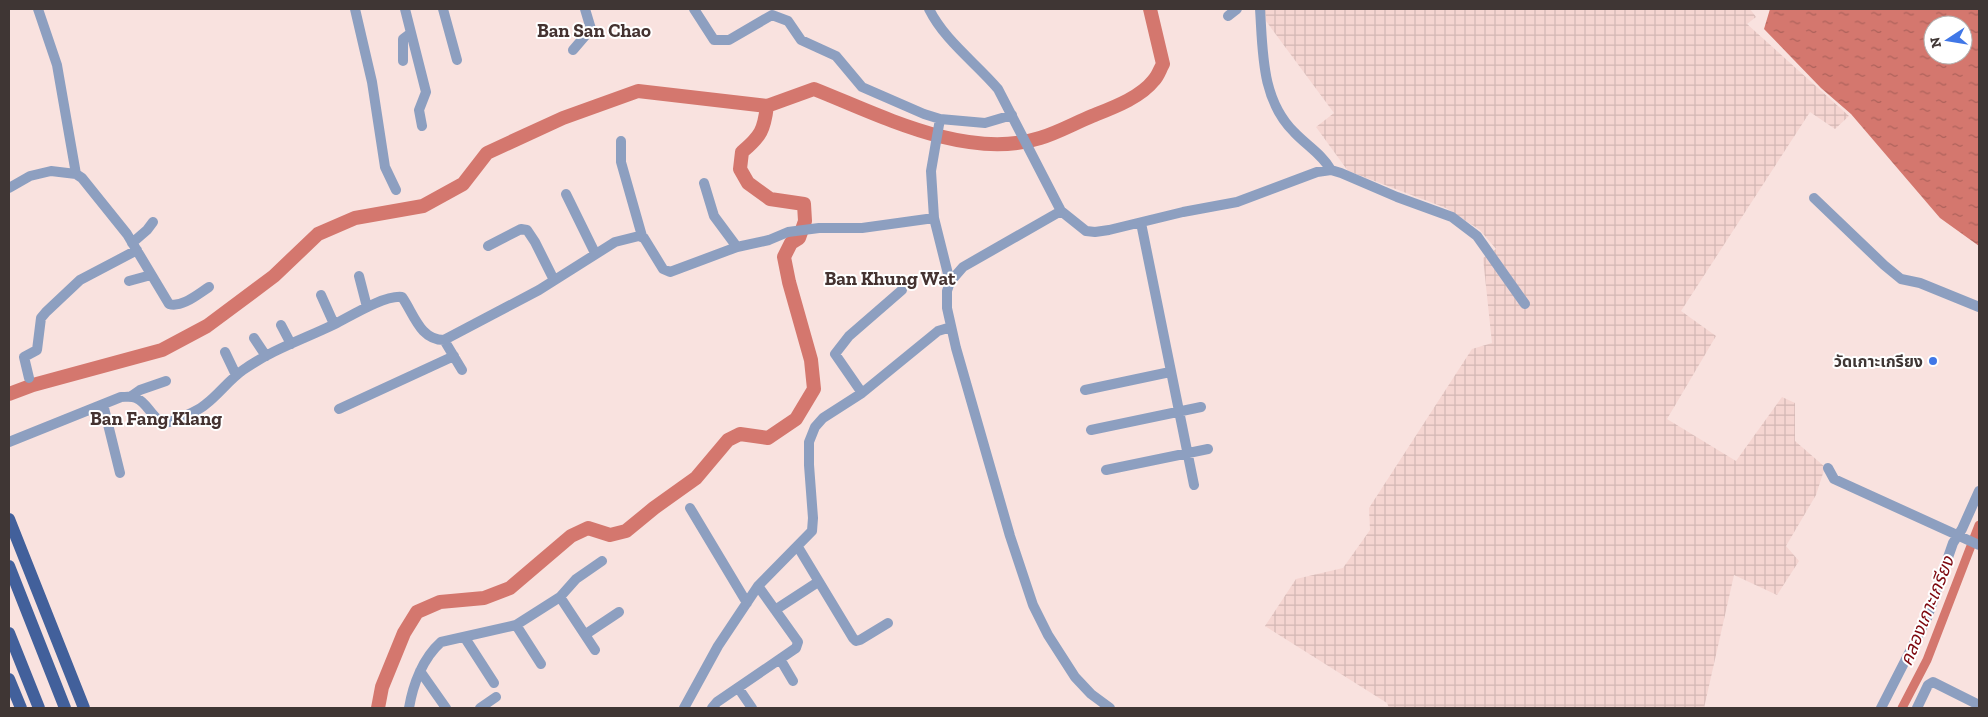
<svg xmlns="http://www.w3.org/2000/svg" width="1988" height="717" font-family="'Zilla Slab','Noto Sans Thai',serif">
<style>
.industrial{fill:url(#industrial-grid)}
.water{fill:url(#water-ripples);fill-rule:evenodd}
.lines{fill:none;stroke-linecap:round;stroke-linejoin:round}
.canal{stroke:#d4776e;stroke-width:9}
.river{stroke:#d4776e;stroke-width:14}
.minor{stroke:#8d9fc0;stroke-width:10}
.major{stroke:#42609b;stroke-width:12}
.poi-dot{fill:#4077e7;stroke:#fff;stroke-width:2}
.labels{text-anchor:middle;stroke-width:4;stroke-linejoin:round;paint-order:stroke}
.poi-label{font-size:16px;font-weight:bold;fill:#3f3634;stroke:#fff;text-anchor:end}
.water-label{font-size:18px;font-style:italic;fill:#7d060d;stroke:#fff}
.quarter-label{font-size:19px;font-weight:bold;fill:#443230;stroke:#fff}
</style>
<defs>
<pattern id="industrial-grid" width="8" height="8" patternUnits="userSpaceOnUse" patternTransform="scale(1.25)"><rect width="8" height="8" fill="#f5d5d1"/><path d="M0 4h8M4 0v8" fill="none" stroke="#d3b7b4"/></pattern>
<pattern id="water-ripples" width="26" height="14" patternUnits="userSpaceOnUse" patternTransform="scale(1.25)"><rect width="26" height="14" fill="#d4776e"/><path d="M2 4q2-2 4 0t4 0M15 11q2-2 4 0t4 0" fill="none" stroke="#ad625b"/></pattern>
</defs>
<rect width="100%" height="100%" fill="#f9e2df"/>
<!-- industrial -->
<path class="industrial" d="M 1265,9 L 1750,9 L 1756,17 L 1747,24 L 1849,116 L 1835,129 L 1810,112 L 1681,311 L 1716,336 L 1667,419 L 1736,461 L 1782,397 L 1795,403 L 1795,441 L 1825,467 L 1816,495 L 1786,546 L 1799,561 L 1777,595 L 1734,575 L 1704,708 L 1389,708 L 1387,703 L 1265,626 L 1296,579 L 1343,568 L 1370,530 L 1369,508 L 1472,349 L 1492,343 L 1483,258 L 1496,249 L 1480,230 L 1446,208 L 1348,171 L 1316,127 L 1334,113 L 1266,21 Z"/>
<!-- water -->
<path class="water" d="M 1770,9 L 1979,9 L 1979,246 L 1940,218 L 1851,114 L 1821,88 L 1764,29 ZM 1933,25 L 1963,25 L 1963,55 L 1933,55 Z"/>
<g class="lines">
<!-- canal -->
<path class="canal" d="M 1902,708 L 1927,660 L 1979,525"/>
<!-- river -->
<path class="river" d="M 9,394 L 33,385 L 162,350 L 207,326 L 274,276 L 318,234 L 355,218 L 423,206 L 463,184 L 487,153 L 563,118 L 638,91 L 767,106 L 814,89 C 880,115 967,161 1040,138 C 1057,133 1075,123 1092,116 C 1112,108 1140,98 1154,80 C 1158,76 1160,69 1163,64 L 1150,9
M 378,708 L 382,687 L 404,633 L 417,612 L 440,602 L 484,598 L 510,588 L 571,536 L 588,528 L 610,535 L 626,531 L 654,508 L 696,478 L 728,440 L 740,434 L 768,438 L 796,419 L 814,389 L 811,360 L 789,282 L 784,257 L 791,243 L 799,238 L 805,221 L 804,204 L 770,199 L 748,183 L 740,169 L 742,152 C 761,136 764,130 767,106"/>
<!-- minor -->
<path class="minor" d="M 38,9 L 57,65 L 76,174
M 355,9 L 372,82 L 385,167 L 396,190
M 405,9 L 426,92 L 419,110 L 422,126
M 443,9 L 457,60
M 694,9 L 714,40 L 729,40 L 772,15 L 788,21 L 801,40 L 836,56 L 862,87 L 924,114 L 940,119 L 985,123 L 1012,115
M 929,9 C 945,41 975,62 998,89 L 1061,211 L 1086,231 L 1095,232 L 1109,230 L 1183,212 L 1237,202 L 1317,172 L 1331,170 L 1341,173 L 1397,197 L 1452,217 L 1477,236 L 1525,304
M 1260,9 C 1263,52 1261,99 1294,132 C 1306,145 1322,154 1331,170
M 1228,16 L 1237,9
M 573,50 L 591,29 L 585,9
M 403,61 L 403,39 L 411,33
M 940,119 L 931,171 L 934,218 L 950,282
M 621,141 L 621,162 L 642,236
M 704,183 L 714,216 L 737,247
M 9,188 L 30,176 L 51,171 L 76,174 L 82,178 L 127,234 L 169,304 C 182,308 198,294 209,287
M 566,194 L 595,253
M 1814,198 L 1884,265 L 1901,279 L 1920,283 L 1979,307
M 1061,211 L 963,267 L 950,282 L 947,291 L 947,308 L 956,348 L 1010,536 L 1033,605 L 1048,635 L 1075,677 L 1091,694 L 1110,708
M 1141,223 L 1194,485
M 132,243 L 147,230 L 153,222
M 488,246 L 521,229 L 527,230 L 535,242 L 554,280
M 359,276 L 367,307
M 129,281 L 151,275
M 321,295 L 334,324
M 281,325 L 291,344
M 254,338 L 266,356
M 444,340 L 462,370
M 225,352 L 236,375
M 29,378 L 24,357 L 37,350 L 41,318 L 46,312 L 80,280 L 137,250
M 1085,390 L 1170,372
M 862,393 L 835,354 L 849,336 L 902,290
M 130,397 L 140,390 L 166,381
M 103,404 L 120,473
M 339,409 L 454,356
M 1091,430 L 1201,407
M 9,442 L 121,397 C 126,397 132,396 136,398 C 150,403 154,428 172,421 C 183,417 197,412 206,404 C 219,394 229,380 243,370 C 271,350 304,339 335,324 C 351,316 384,295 402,297 C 414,314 420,340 444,340 L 539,290 L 615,242 L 639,236 L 644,238 L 663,269 L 670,272 L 737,247 L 769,240 L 788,232 L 819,228 L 862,228 L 934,218
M 1828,468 L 1834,479 L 1979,545
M 1106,470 L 1208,449
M 690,508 L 747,603
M 798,547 L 853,638 L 856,641 L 860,640 L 888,623
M 560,597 L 595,650
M 775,610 L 818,582
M 516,625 L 541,664
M 586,634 L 619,612
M 465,638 L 494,683
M 780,659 L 793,681
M 420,671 L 446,708
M 739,689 L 752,708
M 409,708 C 413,684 423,658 441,642 L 516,625 L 560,597 L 576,579 L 602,561
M 480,708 L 496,697
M 684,708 L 718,646 L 758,586 L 812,531 L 813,518 L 809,465 L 809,442 L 815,427 L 823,418 L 862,393 L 938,331 L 951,327
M 712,708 L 717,702 L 796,648 L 798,642 L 758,586
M 1881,708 L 1927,618 L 1953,543 L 1962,529 L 1979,491
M 1917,708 L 1928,685 L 1933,682 L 1979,705"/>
<!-- major -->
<path class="major" d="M 9,519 L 84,708
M 9,566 L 65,708
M 9,633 L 39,708
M 9,679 L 21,708"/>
</g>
<!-- markers -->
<circle class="poi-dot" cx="1933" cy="361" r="5"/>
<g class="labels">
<!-- poi labels -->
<g class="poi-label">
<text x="1923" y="367">วัดเกาะเกรียง</text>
</g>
<!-- water labels -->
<g class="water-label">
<text transform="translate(1927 611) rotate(-68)" y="6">คลองเกาะเกรียง</text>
</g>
<!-- quarter labels -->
<g class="quarter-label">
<text x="594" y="37">Ban San Chao</text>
<text x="890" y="285">Ban Khung Wat</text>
<text x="156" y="425">Ban Fang Klang</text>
</g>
</g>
<!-- border -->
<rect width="1988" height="717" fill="none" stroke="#3f3634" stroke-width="20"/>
<!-- north arrow -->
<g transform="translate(1948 40) rotate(258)"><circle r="24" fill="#ffffff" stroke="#b2afae"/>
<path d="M0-4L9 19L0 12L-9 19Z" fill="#4077e7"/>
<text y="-8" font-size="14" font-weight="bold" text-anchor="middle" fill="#3f3634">N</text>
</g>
</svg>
